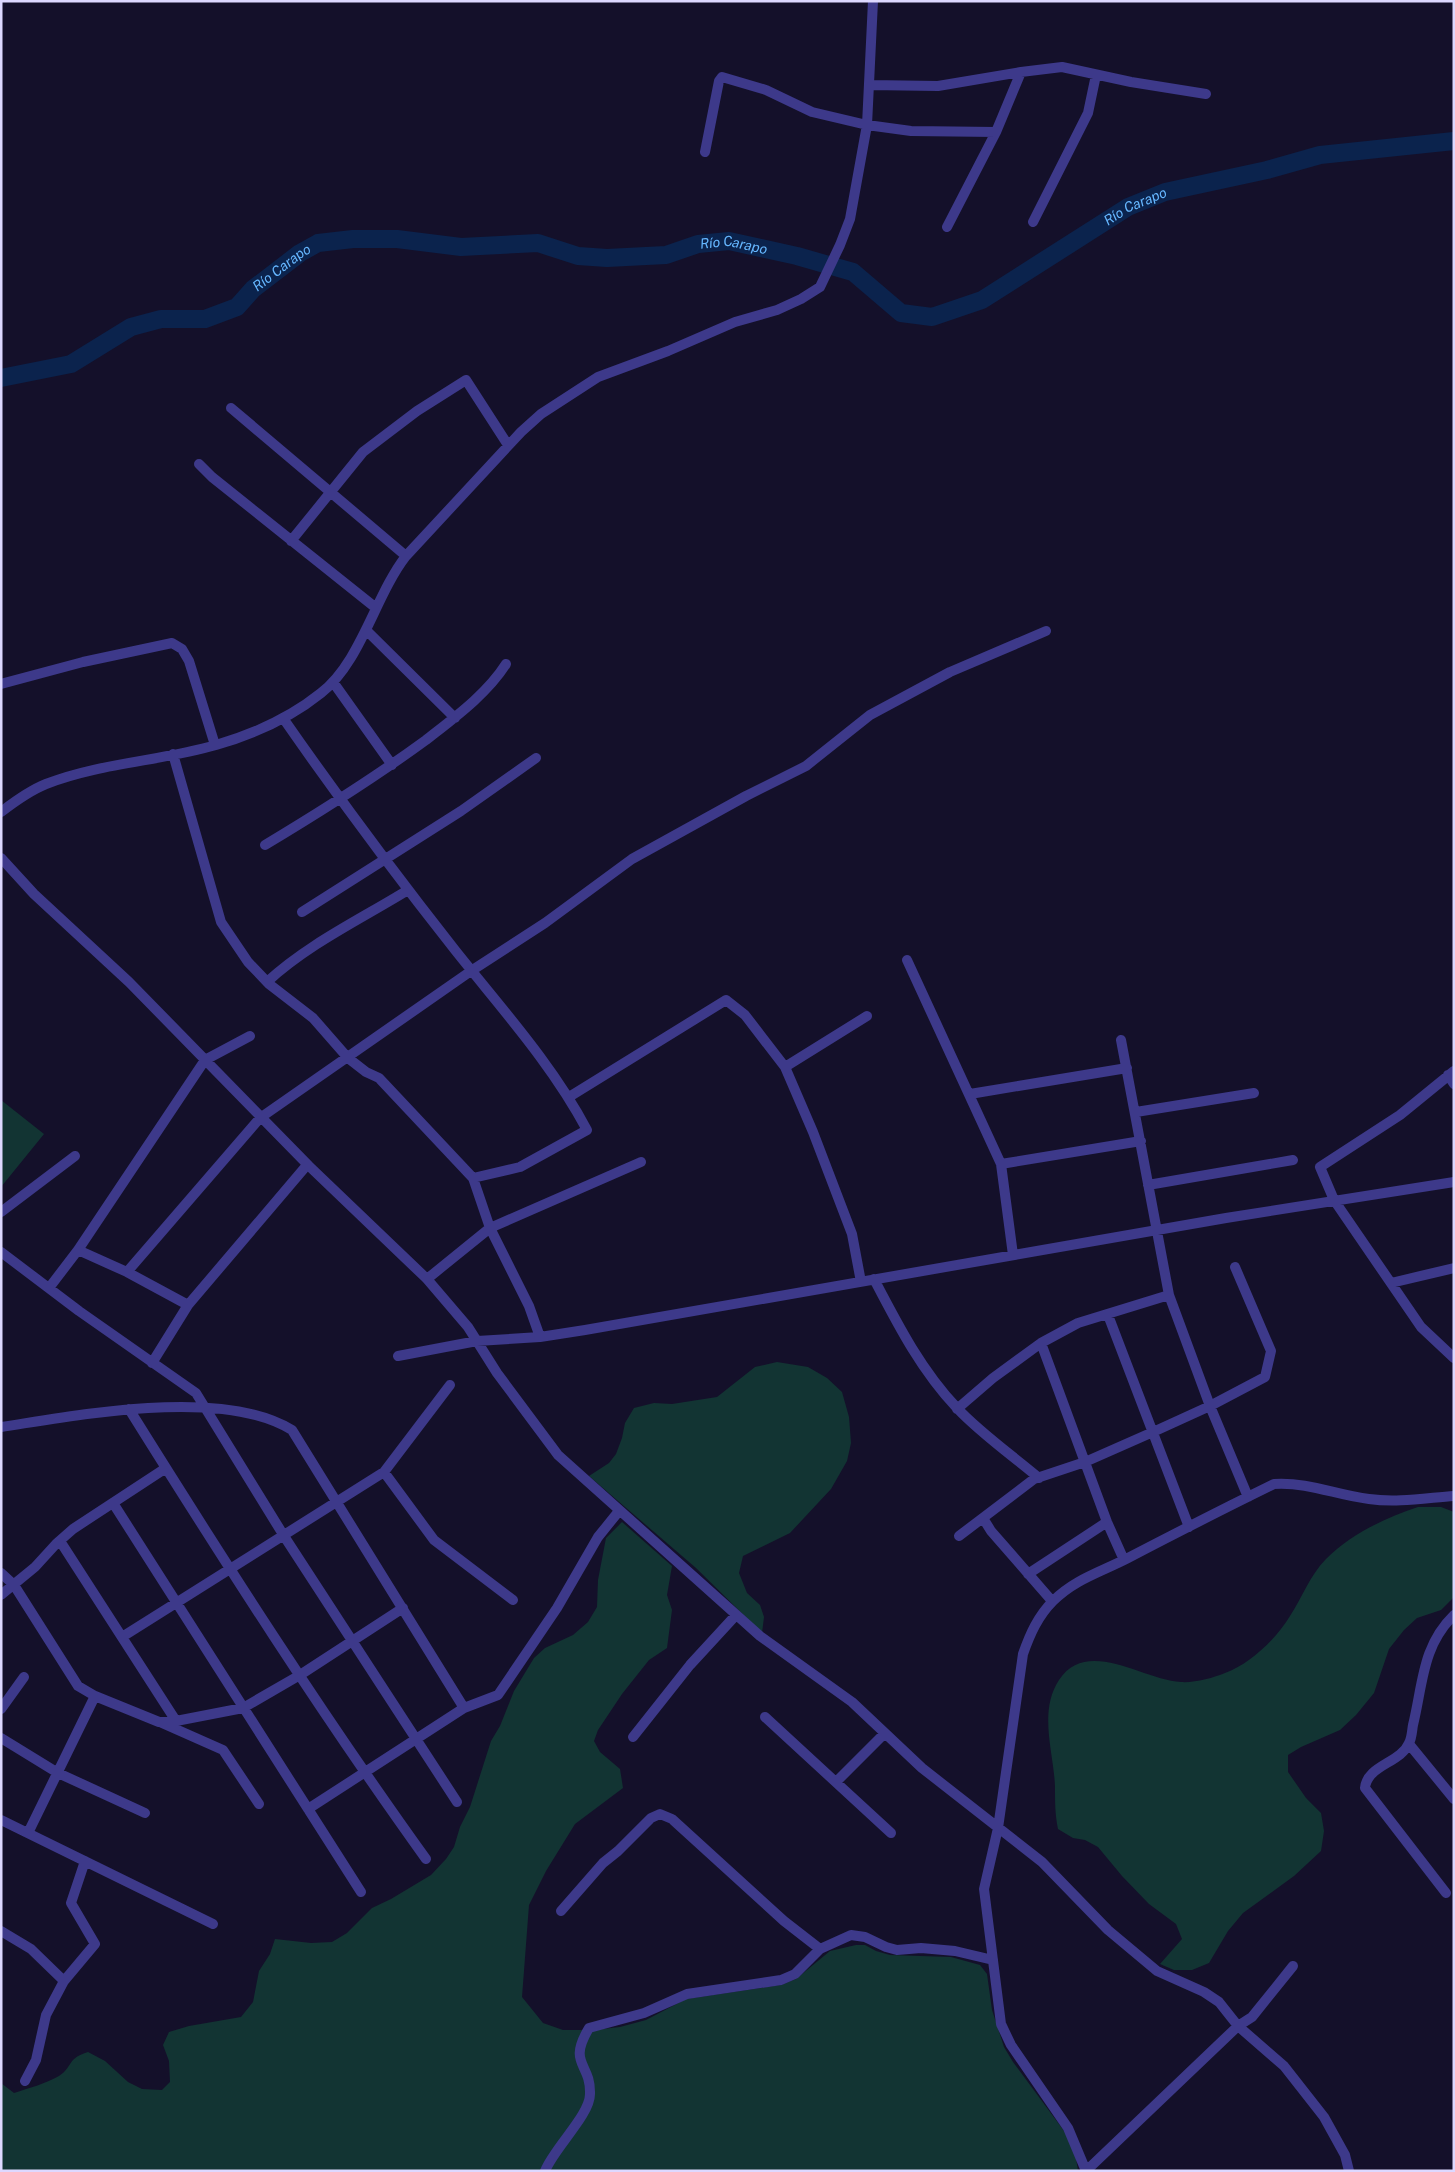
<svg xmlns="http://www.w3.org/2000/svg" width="1455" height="2172" font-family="'Public Sans',sans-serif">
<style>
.green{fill:#123433}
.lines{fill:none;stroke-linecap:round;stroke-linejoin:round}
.river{stroke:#0b234d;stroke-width:18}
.minor{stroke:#3d398a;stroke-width:10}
.labels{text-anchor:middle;stroke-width:5;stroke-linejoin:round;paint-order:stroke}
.water-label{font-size:14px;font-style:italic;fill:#66b7ff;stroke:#14102a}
</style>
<rect width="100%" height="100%" fill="#14102a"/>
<!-- green -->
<path class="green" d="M 1,1100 L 44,1134 L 1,1187 Z
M 777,1362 L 808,1367 L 827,1378 L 842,1392 L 849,1417 L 851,1443 L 847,1461 L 831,1489 L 790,1533 L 743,1556 L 739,1573 L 747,1593 L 760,1605 L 764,1617 L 762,1633 L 696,1568 L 589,1476 L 609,1463 L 616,1454 L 622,1438 L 625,1423 L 634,1408 L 654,1403 L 672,1404 L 717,1397 L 755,1367 Z
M 1418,1507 L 1441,1507 L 1454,1512 L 1454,1597 L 1441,1610 L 1417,1618 L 1404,1630 L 1389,1649 L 1374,1693 L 1356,1715 L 1340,1730 L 1301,1747 L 1288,1755 L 1288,1772 L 1306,1798 L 1321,1813 L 1324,1831 L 1321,1851 L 1294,1876 L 1243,1913 L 1228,1931 L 1209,1963 L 1192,1970 L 1174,1970 L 1160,1964 L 1182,1939 L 1176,1924 L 1149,1904 L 1122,1876 L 1098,1847 L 1085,1840 L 1073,1838 L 1058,1829 C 1055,1814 1055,1802 1055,1787 C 1054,1753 1038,1712 1059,1680 C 1087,1637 1143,1680 1181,1682 C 1194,1683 1213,1678 1225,1673 C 1250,1664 1276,1639 1290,1616 C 1302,1598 1310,1575 1326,1559 C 1351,1534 1385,1518 1418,1507 Z
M 622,1522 L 672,1566 L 667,1595 L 672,1610 L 667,1648 L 649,1660 L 622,1694 L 598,1730 L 594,1741 L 600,1752 L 620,1769 L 623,1788 L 575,1824 L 546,1871 L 529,1905 L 522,1997 L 543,2023 L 563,2030 L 594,2030 L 620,2027 L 646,2020 L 686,1999 L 781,1985 L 796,1979 L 830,1951 L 856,1945 L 865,1945 L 876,1951 L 890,1955 L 951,1957 L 980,1965 L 987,1974 L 992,2010 L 1004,2047 L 1013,2062 L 1067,2135 L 1076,2158 L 1078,2171 L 1,2171 L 1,2083 L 14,2093 C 29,2088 45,2084 59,2076 C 73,2067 67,2058 88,2052 L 105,2061 L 128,2082 L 142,2089 L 162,2090 L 170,2082 L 169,2061 L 163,2045 L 169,2032 L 189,2026 L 241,2017 L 253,2002 L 259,1971 L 270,1954 L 275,1939 L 311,1943 L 332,1942 L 347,1933 L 372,1908 L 391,1899 L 431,1875 L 446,1859 L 454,1847 L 460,1827 L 470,1807 L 491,1741 L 500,1726 L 514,1691 L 534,1658 L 545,1648 L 573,1635 L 588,1622 L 597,1607 L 598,1580 L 606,1538 Z"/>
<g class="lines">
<!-- river -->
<path class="river" id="s1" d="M 1,378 L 71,364 L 131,327 L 161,319 L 205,319 L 237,307 L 253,289 L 300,253 L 318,243 L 353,239 L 397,239 L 461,247 L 538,243 L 578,256 L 607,258 L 666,255 L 698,244 L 729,241 L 797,256 L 853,272 L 901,313 L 932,317 L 982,300 L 1128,207 L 1165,192 L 1267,170 L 1320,155 L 1454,141"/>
<!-- minor -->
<path class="minor" d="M 869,85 L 938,86 L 1021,72 L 1062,67 L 1131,82 L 1206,94
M 705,152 L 719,81 L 722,77 L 766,90 L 812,112 L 867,125 L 911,131 L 996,132
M 1033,222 L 1088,113 L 1096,75
M 947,227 L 996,132 L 1021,72
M 231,408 L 406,556
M 199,464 L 212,477 L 376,608
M 291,541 L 363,452 L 417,411 L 466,380 L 508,445
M 366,630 L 455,718
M 333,682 L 392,765
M 1,684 L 83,662 L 172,643 L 182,649 L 189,661 L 215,745
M 283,718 C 338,797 395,874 455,950 C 501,1008 552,1064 587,1130 L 520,1167 L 473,1178
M 173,754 L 221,922 L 248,962 L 269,984 L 313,1018 L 348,1058 L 366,1072 L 379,1078 L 473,1178 L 490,1228 L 529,1306 L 540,1337
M 1,812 C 14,802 31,790 46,784 C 100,763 161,761 216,745 C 254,734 290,718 321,693 C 361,662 375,596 406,556 L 521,432 L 541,414 L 598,377 L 668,351 L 735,322 L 777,310 L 801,299 L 820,287 L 840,245 L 850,219 L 867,125 L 873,1
M 265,845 C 320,812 374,778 426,740 C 454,718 487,694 506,664
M 1,858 L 34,894 L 129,982 L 309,1166 L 427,1279 L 468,1327 L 497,1373 L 558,1455 L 760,1636 L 852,1702 L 922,1768 L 1042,1862 L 1108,1930 L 1157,1971 L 1204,1992 L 1219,2002 L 1238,2026 L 1284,2066 L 1324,2117 L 1345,2155 L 1349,2171
M 302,912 L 461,811 L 536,758
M 907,960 L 1001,1164 L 1013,1255
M 267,982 C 308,944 361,919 408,890
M 1121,1040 L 1169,1295 L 1210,1406 L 1248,1497
M 785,1067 L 867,1016
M 1454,1071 L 1400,1115 L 1320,1167 L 1334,1200 L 1421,1327 L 1454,1358
M 1448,1075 L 1454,1084
M 970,1094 L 1127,1068
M 569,1097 L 726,1000 L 745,1015 L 785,1067 L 813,1132 L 852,1234 L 861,1282
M 1136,1112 L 1254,1093
M 1001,1164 L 1141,1141
M 1148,1185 L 1293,1160
M 1,1212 L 75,1156
M 78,1250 L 127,1272 L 188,1305
M 1,1252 L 79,1311 L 196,1393 L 284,1536 L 457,1802
M 127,1272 L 260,1118 L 471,971 L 545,923 L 632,859 L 746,796 L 806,766 L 870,715 L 950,672 L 1046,631
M 427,1279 L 490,1228 L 641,1162
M 874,1279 C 898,1325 921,1370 957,1408 C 979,1432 1013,1456 1039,1478
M 1391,1283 L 1454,1268
M 49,1288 L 78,1250 L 205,1060 L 250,1036
M 1108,1315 L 1189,1527
M 1041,1343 L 1107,1522 L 1124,1560
M 398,1356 L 477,1341 L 540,1337 L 585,1330 L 1226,1218 L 1454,1182
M 152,1363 L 188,1305 L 307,1165
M 129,1409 C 224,1561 321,1713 426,1859
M 957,1409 L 993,1378 L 1041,1343 L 1078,1323 L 1169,1295
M 1,1427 C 80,1415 222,1387 292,1430 L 464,1708
M 384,1472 L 434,1540 L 513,1600
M 113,1503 L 361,1892
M 983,1518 L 991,1531 L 1052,1601
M 959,1536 L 1034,1479 L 1085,1462 L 1153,1432 L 1210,1406 L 1265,1377 L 1271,1351 L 1235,1267
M 60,1541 L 176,1721
M 1,1573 L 14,1585 L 78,1686 L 95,1696 L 159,1722 L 176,1721 L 243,1708 L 300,1675 L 403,1608
M 1028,1574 L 1107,1522
M 1,1595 L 35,1567 L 56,1544 L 73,1529 L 166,1468
M 122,1637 L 384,1472 L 450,1385
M 1,1709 L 24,1677
M 765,1717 L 891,1833
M 162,1723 L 223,1750 L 259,1804
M 633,1737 L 690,1665 L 736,1615
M 1,1738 L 58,1773 L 145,1813
M 1409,1744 L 1454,1799
M 836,1782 L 885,1733
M 308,1809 L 464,1708 L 498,1695 L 557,1608 L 598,1537 L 619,1511
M 1,1820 L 213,1924
M 28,1833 L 95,1696
M 1446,1893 L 1365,1788 C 1367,1765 1401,1763 1409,1743 C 1412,1738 1412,1730 1413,1725 C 1423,1684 1422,1646 1454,1615
M 561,1911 L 603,1863 L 618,1851 L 651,1818 L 660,1814 L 672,1819 L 784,1921 L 820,1949
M 1,1931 L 31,1949 L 64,1981
M 25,2081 L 36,2060 L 46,2015 L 64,1981 L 95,1944 L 71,1903 L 85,1861
M 545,2171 C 554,2148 590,2115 590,2094 C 591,2062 567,2065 589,2028 L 644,2013 L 687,1994 L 781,1980 L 795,1974 L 820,1949 L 851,1935 L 865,1937 L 886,1947 L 897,1950 L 921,1948 L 955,1951 L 993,1960
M 1086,2171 L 1068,2128 L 1011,2045 L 1001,2024 L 984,1889 L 998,1828 L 1023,1654 C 1030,1634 1038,1616 1053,1601 C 1075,1579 1101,1572 1128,1558 C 1176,1533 1225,1508 1274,1484 C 1310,1482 1335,1495 1369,1499 C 1397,1503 1426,1498 1454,1496
M 1086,2171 L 1238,2026 L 1252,2017 L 1293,1966"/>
</g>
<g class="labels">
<!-- water labels -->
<g class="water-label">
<text dy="5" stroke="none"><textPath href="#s1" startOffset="1226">Río Carapo</textPath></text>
<text dy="5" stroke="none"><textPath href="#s1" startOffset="776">Río Carapo</textPath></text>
<text dy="5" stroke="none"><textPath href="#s1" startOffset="311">Río Carapo</textPath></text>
</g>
</g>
<!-- border -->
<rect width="1455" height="2172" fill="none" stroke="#ddd8ff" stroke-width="5"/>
</svg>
